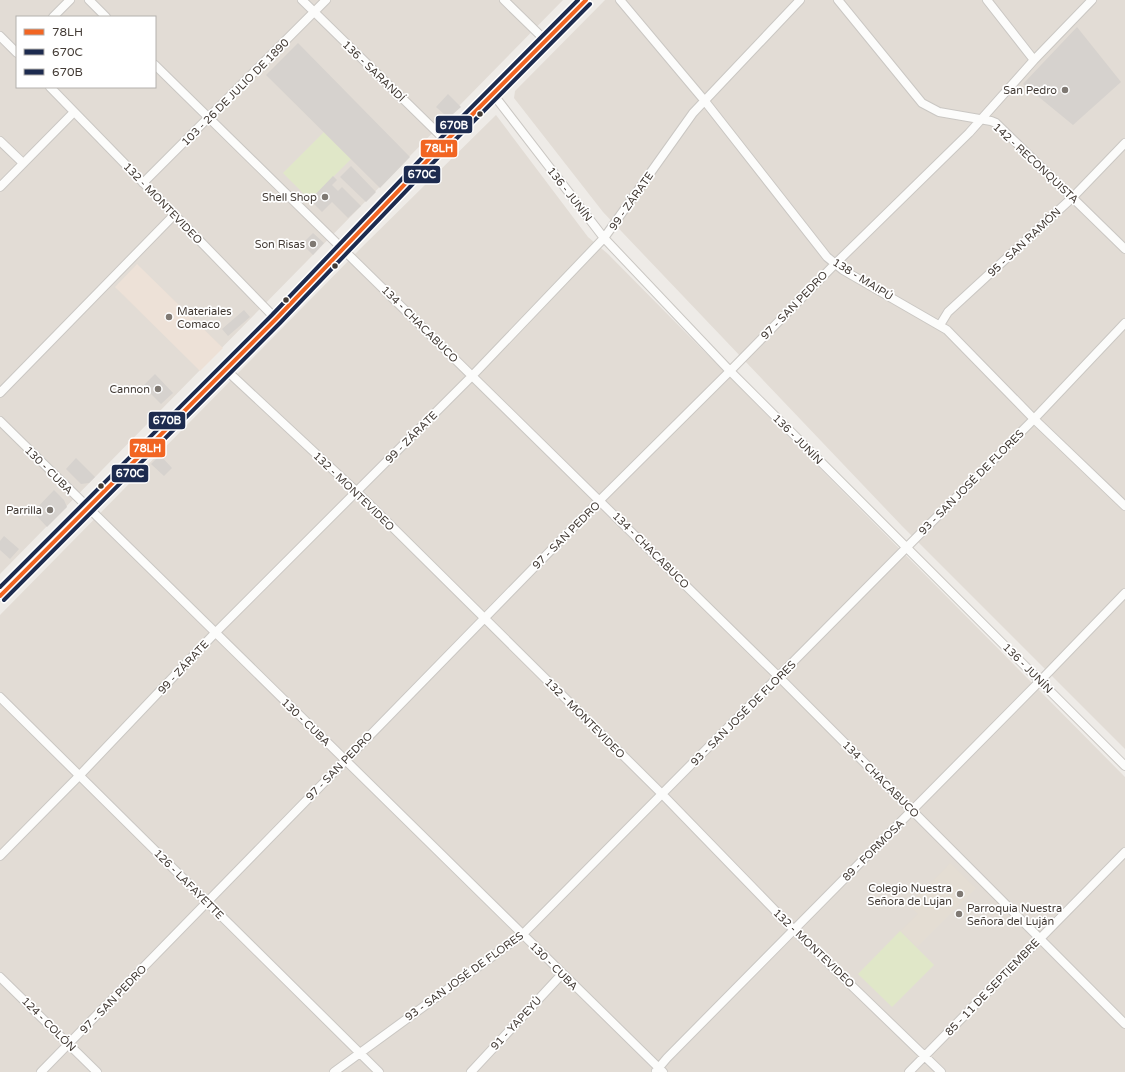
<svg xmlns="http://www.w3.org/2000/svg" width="1125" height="1072" font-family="'Varela Round',sans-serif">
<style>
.residential{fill:#e2dcd5;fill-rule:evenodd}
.commercial{fill:#ede1d7}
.education{fill:#e4ddd3}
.green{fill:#e0e7c8}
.building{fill:#d6d2ce}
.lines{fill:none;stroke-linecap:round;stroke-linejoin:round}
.minor-casing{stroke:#cac7c3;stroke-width:10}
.tertiary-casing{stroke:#cac7c3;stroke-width:12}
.minor{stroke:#fcfcfb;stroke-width:8}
.tertiary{stroke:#fcfcfb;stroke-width:11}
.bus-1-casing{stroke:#fff;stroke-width:7}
.bus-2-casing{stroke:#fff;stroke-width:7}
.bus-3-casing{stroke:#fff;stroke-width:7}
.bus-1{stroke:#f26522;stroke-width:4}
.bus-2{stroke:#1d2b4f;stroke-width:4}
.bus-3{stroke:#1d2b4f;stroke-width:4}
.poi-dot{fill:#7f7973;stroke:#fff;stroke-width:1.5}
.bus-dot{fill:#433b35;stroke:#fff;stroke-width:1.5}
.labels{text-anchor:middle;stroke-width:3.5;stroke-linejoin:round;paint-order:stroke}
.street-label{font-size:11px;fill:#433b35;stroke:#fff}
.poi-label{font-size:11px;fill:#433b35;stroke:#fff;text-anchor:end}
.line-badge{stroke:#fff;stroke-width:1.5}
.badge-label{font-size:11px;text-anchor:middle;font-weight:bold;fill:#fff}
</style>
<rect width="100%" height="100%" fill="#eeebe7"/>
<!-- residential -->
<path class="residential" d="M 0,0 L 563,0 L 0,574 ZM 17,17 L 155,17 L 155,87 L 17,87 Z
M 605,0 L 1125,0 L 1125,749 L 902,526 L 603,212 L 514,98 L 515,91 Z
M 496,115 L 588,237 L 608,254 L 1125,777 L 1125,1072 L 0,1072 L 0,615 L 361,248 Z"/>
<!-- commercial -->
<path class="commercial" d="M 137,264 L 223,348 L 200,371 L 115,287 Z"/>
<!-- education -->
<path class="education" d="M 950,863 L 976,888 L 917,947 L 900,931 L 918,914 L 909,905 Z"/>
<!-- green -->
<path class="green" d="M 324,132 L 351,159 L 310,200 L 283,173 Z
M 900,931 L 934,965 L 892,1007 L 858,974 Z"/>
<!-- building -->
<path class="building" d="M 1077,27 L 1121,82 L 1073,125 L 1023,84 Z
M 298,43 L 410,157 L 380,188 L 266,75 Z
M 448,94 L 461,107 L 452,115 L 445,115 L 436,107 Z
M 351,166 L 376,192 L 366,202 L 340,177 Z
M 333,176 L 337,180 L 332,185 L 338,191 L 342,187 L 361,206 L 348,218 L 332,202 L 322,212 L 310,200 Z
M 313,233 L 324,243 L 313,255 L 302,244 Z
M 244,310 L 250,317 L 228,336 L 222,329 Z
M 155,374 L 173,393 L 161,404 L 143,386 Z
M 160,455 L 172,468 L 164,476 L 151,464 Z
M 76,458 L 95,477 L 89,483 L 81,484 L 66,469 Z
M 54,490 L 64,500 L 67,507 L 47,527 L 33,512 Z
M 4,536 L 19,549 L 10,559 L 0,550 L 0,541 Z"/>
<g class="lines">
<defs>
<path id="minor" d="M 89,0 L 106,17
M 302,0 L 446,141
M 504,0 L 545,40
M 620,0 L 704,100 L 827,257 L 843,270 L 947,330 L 1034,419 L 1125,506
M 838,0 L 922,103 L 939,112 L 991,121 L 996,123 L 1125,249
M 987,0 L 1034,60
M 53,17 L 70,0
M 0,36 L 17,53
M 155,65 L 779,677 L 1125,1024
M 50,87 L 276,319
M 493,94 L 604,238 L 730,371 L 1125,766
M 0,141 L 23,163
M 143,183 L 326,0
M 0,187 L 74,112
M 940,325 L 948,312 L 1073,197 L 1125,143
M 225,369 L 357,492 L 662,794 L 794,930 L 941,1072
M 0,393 L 174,215
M 0,421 L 663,1072
M 0,697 L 379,1072
M 0,856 L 79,776 L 215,633 L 472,376 L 604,238 L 693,113 L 800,0
M 0,977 L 97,1072
M 656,1071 L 667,1058 L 1040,681 L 1125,593
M 41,1072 L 600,500 L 730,371 L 835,264 L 969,133 L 1034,60 L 1092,0
M 334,1072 L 523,934 L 1034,419 L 1125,323
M 471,1072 L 562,974
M 909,1072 L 1125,852"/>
<path id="tertiary" d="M 0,596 L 276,319 L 446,141 L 586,0"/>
</defs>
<!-- minor casing -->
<use href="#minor" class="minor-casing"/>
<!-- tertiary casing -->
<use href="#tertiary" class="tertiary-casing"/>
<!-- minor -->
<use href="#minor" class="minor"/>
<!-- tertiary -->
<use href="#tertiary" class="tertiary"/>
<defs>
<path id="bus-1" d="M 0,596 L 276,319 L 446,141 L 586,0"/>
<path id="bus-2" d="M 4,600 L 280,323 L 450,145 L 590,4"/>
<path id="bus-3" d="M 0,587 L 272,315 L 442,137 L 578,0"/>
</defs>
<!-- bus-1 casing -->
<use href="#bus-1" class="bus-1-casing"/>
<!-- bus-2 casing -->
<use href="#bus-2" class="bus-2-casing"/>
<!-- bus-3 casing -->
<use href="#bus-3" class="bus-3-casing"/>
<!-- bus-1 -->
<use href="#bus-1" class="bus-1"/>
<!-- bus-2 -->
<use href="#bus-2" class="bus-2"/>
<!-- bus-3 -->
<use href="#bus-3" class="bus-3"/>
</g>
<!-- markers -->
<g class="poi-dot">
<circle cx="1065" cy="90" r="4"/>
<circle cx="325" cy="197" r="4"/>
<circle cx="313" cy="244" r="4"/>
<circle cx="169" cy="317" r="4"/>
<circle cx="158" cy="389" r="4"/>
<circle cx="50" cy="510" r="4"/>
<circle cx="960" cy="894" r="4"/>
<circle cx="959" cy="914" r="4"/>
</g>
<g class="bus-dot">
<circle cx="480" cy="114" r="3.5"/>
<circle cx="335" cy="266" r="3.5"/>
<circle cx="286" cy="300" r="3.5"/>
<circle cx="101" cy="486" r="3.5"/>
</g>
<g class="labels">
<!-- street labels -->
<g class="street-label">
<text transform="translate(374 71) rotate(44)" y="4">136 - SARANDÍ</text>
<text transform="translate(235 92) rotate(-45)" y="4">103 - 26 DE JULIO DE 1890</text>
<text transform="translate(1036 163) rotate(43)" y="4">142 - RECONQUISTA</text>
<text transform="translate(570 194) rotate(52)" y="4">136 - JUNÍN</text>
<text transform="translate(631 201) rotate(-55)" y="4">99 - ZÁRATE</text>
<text transform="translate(163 203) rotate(46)" y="4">132 - MONTEVIDEO</text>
<text transform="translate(1024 242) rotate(-43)" y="4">95 - SAN RAMÓN</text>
<text transform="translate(863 279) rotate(32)" y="4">138 - MAIPÚ</text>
<text transform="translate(794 305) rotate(-46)" y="4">97 - SAN PEDRO</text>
<text transform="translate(420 324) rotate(45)" y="4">134 - CHACABUCO</text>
<text transform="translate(411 437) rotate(-45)" y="4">99 - ZÁRATE</text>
<text transform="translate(798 439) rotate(45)" y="4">136 - JUNÍN</text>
<text transform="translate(49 470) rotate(45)" y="4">130 - CUBA</text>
<text transform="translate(971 482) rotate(-45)" y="4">93 - SAN JOSÉ DE FLORES</text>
<text transform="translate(354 491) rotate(44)" y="4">132 - MONTEVIDEO</text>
<text transform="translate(566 535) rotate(-45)" y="4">97 - SAN PEDRO</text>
<text transform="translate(651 550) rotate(45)" y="4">134 - CHACABUCO</text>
<text transform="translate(183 667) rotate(-47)" y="4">99 - ZÁRATE</text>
<text transform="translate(1028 668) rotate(45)" y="4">136 - JUNÍN</text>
<text transform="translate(743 713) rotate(-45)" y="4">93 - SAN JOSÉ DE FLORES</text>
<text transform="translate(585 718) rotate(45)" y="4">132 - MONTEVIDEO</text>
<text transform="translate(306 722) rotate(44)" y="4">130 - CUBA</text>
<text transform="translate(339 766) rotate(-46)" y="4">97 - SAN PEDRO</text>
<text transform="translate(881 779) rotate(45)" y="4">134 - CHACABUCO</text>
<text transform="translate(873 850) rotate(-45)" y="4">89 - FORMOSA</text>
<text transform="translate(189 884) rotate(45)" y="4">126 - LAFAYETTE</text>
<text transform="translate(814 948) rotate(44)" y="4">132 - MONTEVIDEO</text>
<text transform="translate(554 966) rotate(45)" y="4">130 - CUBA</text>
<text transform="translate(464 976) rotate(-36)" y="4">93 - SAN JOSÉ DE FLORES</text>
<text transform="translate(992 987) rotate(-46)" y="4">85 - 11 DE SEPTIEMBRE</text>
<text transform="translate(113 999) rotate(-46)" y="4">97 - SAN PEDRO</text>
<text transform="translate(516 1023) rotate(-47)" y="4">91 - YAPEYÚ</text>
<text transform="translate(49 1024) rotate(45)" y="4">124 - COLÓN</text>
</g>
<!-- poi labels -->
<g class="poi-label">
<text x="1057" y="94">San Pedro</text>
<text x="317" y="201">Shell Shop</text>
<text x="305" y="248">Son Risas</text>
<text x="177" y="315" text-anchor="start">Materiales<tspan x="177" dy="13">Comaco</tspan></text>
<text x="150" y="393">Cannon</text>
<text x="42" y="514">Parrilla</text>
<text x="952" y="892">Colegio Nuestra<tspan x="952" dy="13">Señora de Lujan</tspan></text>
<text x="967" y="912" text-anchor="start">Parroquia Nuestra<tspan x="967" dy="13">Señora del Luján</tspan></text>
</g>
</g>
<g class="line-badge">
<rect x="435" y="115" width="38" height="19" rx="4" fill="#1d2b4f"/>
<rect x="420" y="139" width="38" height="19" rx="4" fill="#f26522"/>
<rect x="403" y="165" width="38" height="19" rx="4" fill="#1d2b4f"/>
<rect x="148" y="411" width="38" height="19" rx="4" fill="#1d2b4f"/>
<rect x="129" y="438" width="37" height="20" rx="4" fill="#f26522"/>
<rect x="111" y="464" width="38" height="19" rx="4" fill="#1d2b4f"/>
</g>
<g class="badge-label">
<text x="454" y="129">670B</text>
<text x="439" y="152">78LH</text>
<text x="422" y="178">670C</text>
<text x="167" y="424">670B</text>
<text x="147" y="452">78LH</text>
<text x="130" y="477">670C</text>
</g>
<!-- legend -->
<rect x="16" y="16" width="140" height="72" fill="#ffffff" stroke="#b4b1ae"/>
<rect x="24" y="29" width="20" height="6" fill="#f26522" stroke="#b4b1ae"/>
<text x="52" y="36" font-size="12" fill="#433b35">78LH</text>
<rect x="24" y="49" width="20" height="6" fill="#1d2b4f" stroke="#b4b1ae"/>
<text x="52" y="56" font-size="12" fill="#433b35">670C</text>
<rect x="24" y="69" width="20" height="6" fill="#1d2b4f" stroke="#b4b1ae"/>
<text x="52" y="76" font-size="12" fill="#433b35">670B</text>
</svg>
